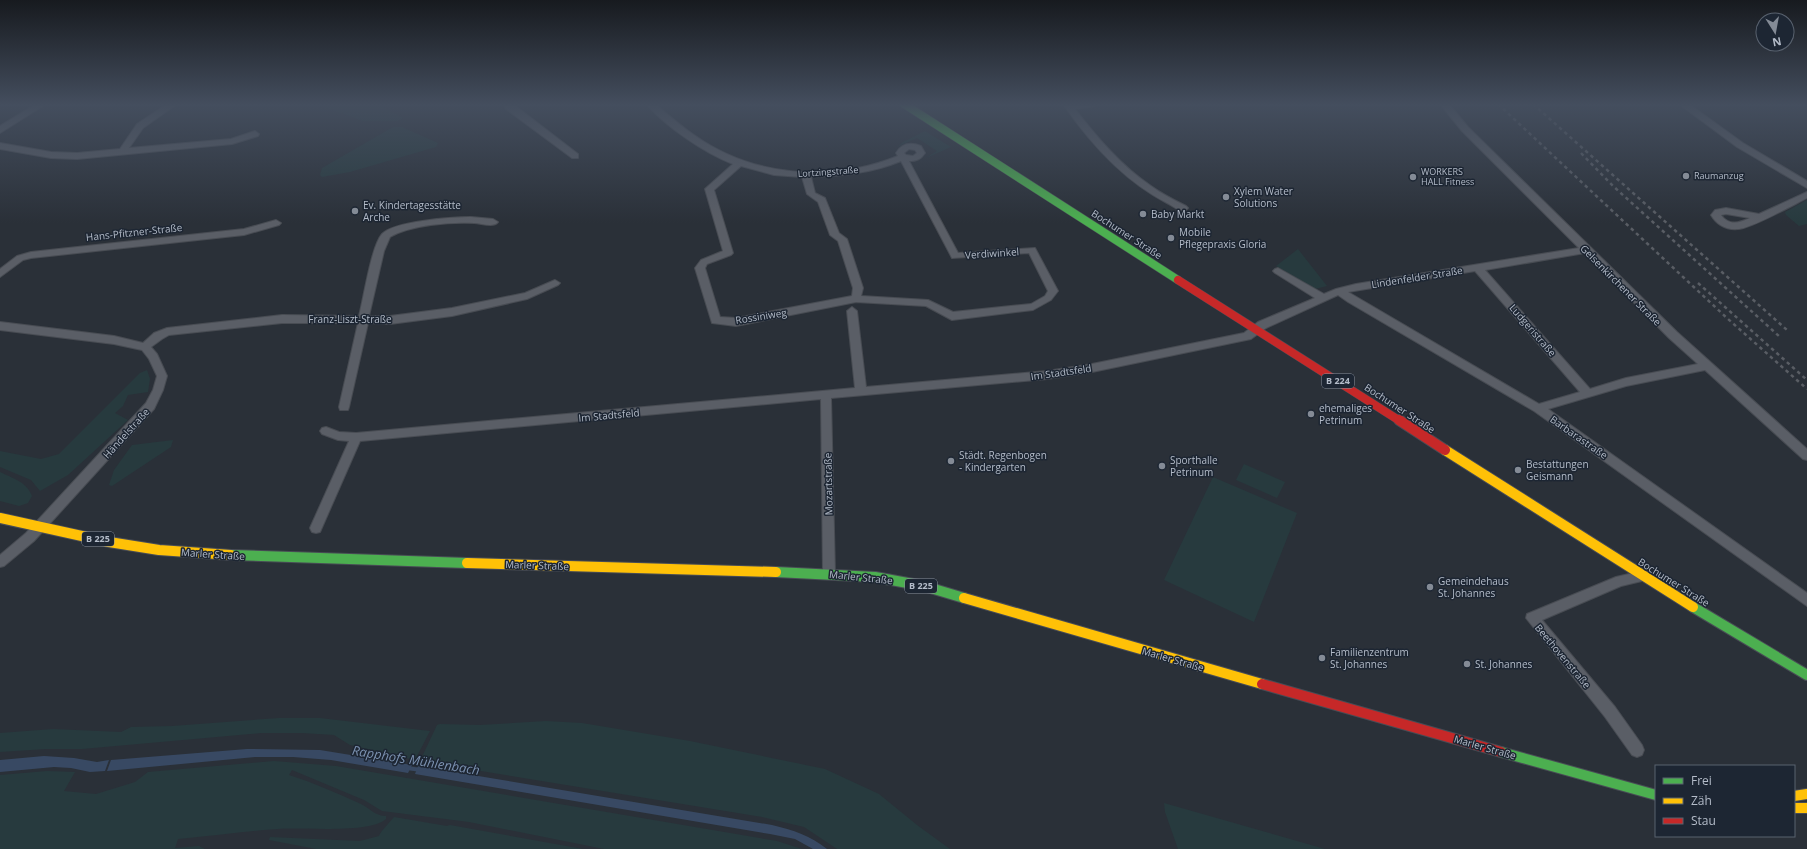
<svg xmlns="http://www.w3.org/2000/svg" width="1807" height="849" font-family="'Open Sans',sans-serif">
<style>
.green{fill:#273a3e}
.water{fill:#384963}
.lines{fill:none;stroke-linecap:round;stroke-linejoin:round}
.stream{stroke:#384963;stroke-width:4}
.street-casing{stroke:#484c53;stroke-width:2}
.fast-far1-casing{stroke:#484c55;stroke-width:9}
.fast-casing{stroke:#484c55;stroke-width:12}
.slow-casing{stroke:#484c55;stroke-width:12}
.jam-far1-casing{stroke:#484c55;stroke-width:9}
.jam-casing{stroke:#484c55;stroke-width:12}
.street{fill:#5a5e66;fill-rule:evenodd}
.fast-far1{stroke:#4caf50;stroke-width:8}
.fast{stroke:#4caf50;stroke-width:10}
.slow{stroke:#ffc107;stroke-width:10}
.jam-far1{stroke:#c62828;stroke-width:8}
.jam{stroke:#c62828;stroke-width:10}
.rail{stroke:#595d64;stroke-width:2.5;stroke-dasharray:3.5 3.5;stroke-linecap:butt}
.poi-dot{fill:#848b96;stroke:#1d2633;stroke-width:1.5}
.labels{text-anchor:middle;stroke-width:3;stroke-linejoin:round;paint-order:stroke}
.far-street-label{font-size:9px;fill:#b4bcc9;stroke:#1d2633}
.far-poi-label{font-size:9px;fill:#b4bcc9;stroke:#1d2633;text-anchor:start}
.shield{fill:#1d2633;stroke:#878f9c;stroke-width:1}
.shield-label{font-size:9px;font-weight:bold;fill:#b4bcc9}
.poi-label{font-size:10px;fill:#b4bcc9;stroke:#1d2633;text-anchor:start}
.street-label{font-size:10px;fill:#b4bcc9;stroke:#1d2633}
.near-water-label{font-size:13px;font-style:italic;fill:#7c92b1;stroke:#1d2633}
</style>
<rect width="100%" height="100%" fill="#2a3038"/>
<!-- green -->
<path class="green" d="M 316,104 L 377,104 L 403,118 L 398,121 L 363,121 Z
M 393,127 L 402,127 L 438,143 L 436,147 L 350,172 L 322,177 L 320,175 L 322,168 Z
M 925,131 L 951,147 L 926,158 L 937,151 L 917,138 L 897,147 L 903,142 Z
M 1807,200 L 1807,224 L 1799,226 L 1786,215 L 1785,212 Z
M 1298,249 L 1327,286 L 1315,289 L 1276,266 Z
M 147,370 L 150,379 L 148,392 L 128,395 L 123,406 L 115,413 L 128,420 L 68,475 L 40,491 L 31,480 L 0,467 L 0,451 L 41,459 L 59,454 L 140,373 Z
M 173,440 L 171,447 L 112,486 L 109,485 L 114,470 L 132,445 Z
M 1244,464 L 1285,482 L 1277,498 L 1236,480 Z
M 0,472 C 12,478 27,482 32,496 L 28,503 L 19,506 L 0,501 Z
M 1213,477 L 1297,513 L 1254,622 L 1164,580 Z
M 279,718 L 320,718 L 430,731 L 415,760 L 350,745 L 334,735 L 302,733 L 261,733 L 82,749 L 46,749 L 0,752 L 0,733 L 53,729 L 121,732 L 131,727 L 172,726 Z
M 546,721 L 582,723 L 690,741 L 825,769 L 879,794 L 917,825 L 950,849 L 837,849 L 804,827 L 762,817 L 420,761 L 437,725 L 440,724 L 480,725 Z
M 274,761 L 336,766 L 777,841 L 802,849 L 604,849 L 469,822 L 382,811 L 364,800 L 292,770 L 289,775 C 314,783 337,793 361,804 C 371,809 375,816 386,816 L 386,819 C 369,834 303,827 278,829 C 245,831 211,836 178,839 L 175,848 L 199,846 L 205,849 L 0,849 L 0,775 L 47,771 L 75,772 L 64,791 L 96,794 L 135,782 L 148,772 Z
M 1164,803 L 1325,849 L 1178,849 L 1165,812 Z
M 394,817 L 447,826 L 450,825 L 583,849 L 316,849 L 269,840 L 270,837 L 360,841 L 379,836 C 380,832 390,822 394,817 Z"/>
<!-- water -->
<path class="water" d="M 247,749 L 320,750 L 412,765 L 408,773 L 331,760 L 293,757 L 255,757 L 107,771 L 111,760 Z
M 44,756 L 74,758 L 97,762 L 109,760 L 105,771 L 90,772 L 71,768 L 54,767 L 0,772 L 0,760 Z
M 418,766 L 772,825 C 793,830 811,836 827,849 L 813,849 L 795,839 L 770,834 L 415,774 Z"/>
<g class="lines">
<!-- stream -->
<path class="stream" d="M 407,768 L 421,770"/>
<defs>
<path id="street" d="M 36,104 L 46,104 L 0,133 L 0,126 Z
M 167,104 L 177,104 L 143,128 L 129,148 L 231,139 L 255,131 L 259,134 L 258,136 L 232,144 L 77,159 L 51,158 L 0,149 L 0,143 L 51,152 L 77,153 L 120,149 L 137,124 Z
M 505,104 L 513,104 L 578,154 L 578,158 L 572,158 L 510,112 L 505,108 Z
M 646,104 C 649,104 653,104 655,104 C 659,106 664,112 667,114 C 676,121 685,129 694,135 C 753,177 831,183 898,156 L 896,153 C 902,143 911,142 921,146 L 925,153 C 921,159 917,161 909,161 L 958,253 L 1035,248 L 1058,291 L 1051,300 L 1033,310 L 952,320 L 926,306 L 856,302 L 736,326 L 712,323 L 695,268 L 701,260 L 723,251 L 705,189 L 733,164 C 704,153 667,127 646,104 ZM 909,149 L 915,150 L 917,153 L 913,156 L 906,155 L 904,153 ZM 901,161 L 952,258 L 1029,253 L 1048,291 L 1045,296 L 1031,304 L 953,312 L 928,300 L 861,296 L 863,288 L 847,239 L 839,233 L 825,198 L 815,193 L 811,177 C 842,176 872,173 901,161 ZM 741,166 L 774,175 L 802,177 L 807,194 L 818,202 L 830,235 L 838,241 L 853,288 L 852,296 L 736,318 L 720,317 L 705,268 L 707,264 L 731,255 L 733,253 L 714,190 Z
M 1063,104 L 1098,104 L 1094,106 L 1075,109 C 1097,137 1121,166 1151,186 C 1162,194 1174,200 1186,206 L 1188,208 L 1186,210 C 1179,212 1173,206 1167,203 C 1124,181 1090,143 1063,104 Z
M 1440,104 L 1449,104 L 1468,127 L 1677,332 L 1807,449 L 1807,460 L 1803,459 L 1705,370 L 1626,386 L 1548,409 L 1807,593 L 1807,606 L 1534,411 L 1348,302 L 1338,295 L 1266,328 L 1251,339 L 1092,372 L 1047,379 L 831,398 L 835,574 L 833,578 L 829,579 L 825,578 L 823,574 L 821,399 L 360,441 L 320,532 L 316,533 L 312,532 L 310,528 L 349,441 L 338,440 L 322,434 L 320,431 L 322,428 L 326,427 L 339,432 L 356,433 L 855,388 L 847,311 L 852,307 L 857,311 L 866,387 L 1047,371 L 1092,364 L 1244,333 L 1258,322 L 1315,298 L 1275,273 L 1273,271 L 1275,269 L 1278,268 L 1324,294 L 1336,289 L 1356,284 L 1579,248 L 1462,131 ZM 1585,253 L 1669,338 L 1698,364 L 1626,378 L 1590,389 L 1485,270 ZM 1475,271 L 1580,392 L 1539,404 L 1348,292 Z
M 1679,104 L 1689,104 L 1743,143 L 1807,181 L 1807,188 L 1737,147 Z
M 1807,192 L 1807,198 C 1793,205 1750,229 1738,229 C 1726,230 1717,225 1711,215 L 1715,210 L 1726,208 L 1759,214 ZM 1726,214 L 1750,218 C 1739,223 1729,226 1721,215 Z
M 471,217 L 493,219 L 498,222 C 493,228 481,223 474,223 C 450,222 411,225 390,237 L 384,251 L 369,316 L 390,316 L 452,308 L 525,293 L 555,280 L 560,283 L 558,285 L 527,299 L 452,316 L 390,324 L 368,323 L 349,407 L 348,410 L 340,410 L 339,407 L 358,323 L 282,323 L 169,335 L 162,339 L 151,347 L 157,354 L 167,376 L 163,390 L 154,409 L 34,541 L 4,566 L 0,567 L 0,555 L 26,533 L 146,403 L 153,390 L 157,376 L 149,359 L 142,350 L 114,344 L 0,330 L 0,322 L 114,336 L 143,343 L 154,333 L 167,328 L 282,315 L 359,316 C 364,297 371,247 382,234 C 394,221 453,217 471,217 Z
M 276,220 L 281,223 L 279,225 L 244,235 L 31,258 L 23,260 L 0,277 L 0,269 L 17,256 L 31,252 L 244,229 Z
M 1642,571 L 1646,572 L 1648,576 L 1646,580 L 1621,586 L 1542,620 L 1615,707 L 1642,745 L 1644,750 L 1642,755 L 1637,757 L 1632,755 L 1605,717 L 1526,618 L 1527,614 L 1616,577 Z"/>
<path id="fast-far1" d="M 904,104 L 1178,280"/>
<path id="fast" d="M 231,555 L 467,563
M 776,572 L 875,577 L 924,586 L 964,598
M 1693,607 L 1807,675
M 1501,752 L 1656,795"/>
<path id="slow" d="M 1445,450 L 1693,607
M 0,518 L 109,542 L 159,550 L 231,555
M 467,563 L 776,572
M 964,598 L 1262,684
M 1794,796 L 1807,794
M 1794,808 L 1807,808"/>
<path id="jam-far1" d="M 1178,280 L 1400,421"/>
<path id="jam" d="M 1399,420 L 1445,450
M 1262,684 L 1501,752"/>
</defs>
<!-- street casing -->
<use href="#street" class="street-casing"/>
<!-- fast-far1 casing -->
<use href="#fast-far1" class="fast-far1-casing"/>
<!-- fast casing -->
<use href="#fast" class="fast-casing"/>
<!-- slow casing -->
<use href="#slow" class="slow-casing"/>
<!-- jam-far1 casing -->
<use href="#jam-far1" class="jam-far1-casing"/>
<!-- jam casing -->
<use href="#jam" class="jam-casing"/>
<!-- street -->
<use href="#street" class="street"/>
<!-- fast-far1 -->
<use href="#fast-far1" class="fast-far1"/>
<!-- fast -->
<use href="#fast" class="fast"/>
<!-- slow -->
<use href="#slow" class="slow"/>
<!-- jam-far1 -->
<use href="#jam-far1" class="jam-far1"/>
<!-- jam -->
<use href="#jam" class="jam"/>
<!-- rail -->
<path class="rail" d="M 1498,104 L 1728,319 L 1807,389
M 1533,104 L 1787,330
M 1581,153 L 1613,186 L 1780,337
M 1698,283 L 1807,380"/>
</g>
<!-- sky -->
<linearGradient id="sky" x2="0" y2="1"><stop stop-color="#171a1f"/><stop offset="0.47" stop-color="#444e5e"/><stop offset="1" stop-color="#444e5e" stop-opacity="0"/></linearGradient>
<rect width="1807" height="223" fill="url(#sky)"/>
<!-- markers -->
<g class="poi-dot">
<circle cx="1686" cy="176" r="4"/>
<circle cx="1413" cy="177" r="4"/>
<circle cx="1226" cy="197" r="4"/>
<circle cx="355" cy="211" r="4"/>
<circle cx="1143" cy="214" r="4"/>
<circle cx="1171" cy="238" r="4"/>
<circle cx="1311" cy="414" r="4"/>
<circle cx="951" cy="461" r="4"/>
<circle cx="1162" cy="466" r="4"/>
<circle cx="1518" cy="470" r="4"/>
<circle cx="1430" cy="587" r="4"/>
<circle cx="1322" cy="658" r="4"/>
<circle cx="1467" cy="664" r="4"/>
</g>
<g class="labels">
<!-- far-street labels -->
<g class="far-street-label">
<text transform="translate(828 172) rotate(-4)" y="3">Lortzingstraße</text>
</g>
<!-- far-poi labels -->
<g class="far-poi-label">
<text x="1421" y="175">WORKERS<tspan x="1421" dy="10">HALL Fitness</tspan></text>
<text x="1694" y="179">Raumanzug</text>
</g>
<!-- shield labels -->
<g class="shield">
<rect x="1322" y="374" width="32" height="14" rx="3"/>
<rect x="82" y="532" width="32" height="14" rx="3"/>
<rect x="905" y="579" width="32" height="14" rx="3"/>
</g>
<g class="shield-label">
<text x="1338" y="384">B 224</text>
<text x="98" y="542">B 225</text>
<text x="921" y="589">B 225</text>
</g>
<!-- poi labels -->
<g class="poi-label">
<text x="1234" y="195">Xylem Water<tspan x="1234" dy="12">Solutions</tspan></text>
<text x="363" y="209">Ev. Kindertagesstätte<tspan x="363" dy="12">Arche</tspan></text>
<text x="1151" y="218">Baby Markt</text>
<text x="1179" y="236">Mobile<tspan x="1179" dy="12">Pflegepraxis Gloria</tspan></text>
<text x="1319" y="412">ehemaliges<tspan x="1319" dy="12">Petrinum</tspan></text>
<text x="959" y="459">Städt. Regenbogen<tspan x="959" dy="12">- Kindergarten</tspan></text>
<text x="1170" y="464">Sporthalle<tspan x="1170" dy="12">Petrinum</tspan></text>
<text x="1526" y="468">Bestattungen<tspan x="1526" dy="12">Geismann</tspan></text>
<text x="1438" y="585">Gemeindehaus<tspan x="1438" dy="12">St. Johannes</tspan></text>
<text x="1330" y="656">Familienzentrum<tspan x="1330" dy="12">St. Johannes</tspan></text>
<text x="1475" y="668">St. Johannes</text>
</g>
<!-- street labels -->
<g class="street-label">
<text transform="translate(134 232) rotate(-6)" y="4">Hans-Pfitzner-Straße</text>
<text transform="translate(1127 234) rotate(33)" y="4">Bochumer Straße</text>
<text transform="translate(992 253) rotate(-4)" y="4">Verdiwinkel</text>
<text transform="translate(1417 277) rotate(-9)" y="4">Lindenfelder Straße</text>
<text transform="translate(1621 285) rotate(45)" y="4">Gelsenkirchener Straße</text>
<text transform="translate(761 316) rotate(-9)" y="4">Rossiniweg</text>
<text x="350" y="323">Franz-Liszt-Straße</text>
<text transform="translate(1533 330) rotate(49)" y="4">Ludgeristraße</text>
<text transform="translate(1061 372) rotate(-8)" y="4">Im Stadtsfeld</text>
<text transform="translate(1400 408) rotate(33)" y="4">Bochumer Straße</text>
<text transform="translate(609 415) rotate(-5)" y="4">Im Stadtsfeld</text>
<text transform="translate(126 433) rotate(-48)" y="4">Händelstraße</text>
<text transform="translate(1579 437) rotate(35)" y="4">Barbarastraße</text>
<text transform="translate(828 484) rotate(-91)" y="4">Mozartstraße</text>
<text transform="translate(213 554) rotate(4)" y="4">Marler Straße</text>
<text transform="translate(537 565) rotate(2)" y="4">Marler Straße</text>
<text transform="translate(861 577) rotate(6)" y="4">Marler Straße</text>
<text transform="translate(1674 582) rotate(32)" y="4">Bochumer Straße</text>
<text transform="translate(1563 656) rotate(50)" y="4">Beethovenstraße</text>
<text transform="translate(1173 659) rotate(16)" y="4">Marler Straße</text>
<text transform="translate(1485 747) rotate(16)" y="4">Marler Straße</text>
</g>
<!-- near-water labels -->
<g class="near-water-label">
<text transform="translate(416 760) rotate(9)" y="5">Rapphofs Mühlenbach</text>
</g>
</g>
<!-- legend -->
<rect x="1655" y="765" width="140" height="72" fill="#1d2633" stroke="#59626f"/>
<rect x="1663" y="778" width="20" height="6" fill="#4caf50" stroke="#59626f"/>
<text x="1691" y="785" font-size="12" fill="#b4bcc9">Frei</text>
<rect x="1663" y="798" width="20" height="6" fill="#ffc107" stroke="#59626f"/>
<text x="1691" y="805" font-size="12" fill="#b4bcc9">Zäh</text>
<rect x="1663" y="818" width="20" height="6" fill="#c62828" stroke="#59626f"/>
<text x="1691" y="825" font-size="12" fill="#b4bcc9">Stau</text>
<!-- north arrow -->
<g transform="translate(1775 32) rotate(169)"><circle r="19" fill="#1d2633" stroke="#59626f"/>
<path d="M0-3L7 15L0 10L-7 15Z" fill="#848b96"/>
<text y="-6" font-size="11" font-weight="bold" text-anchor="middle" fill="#b4bcc9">N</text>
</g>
</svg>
